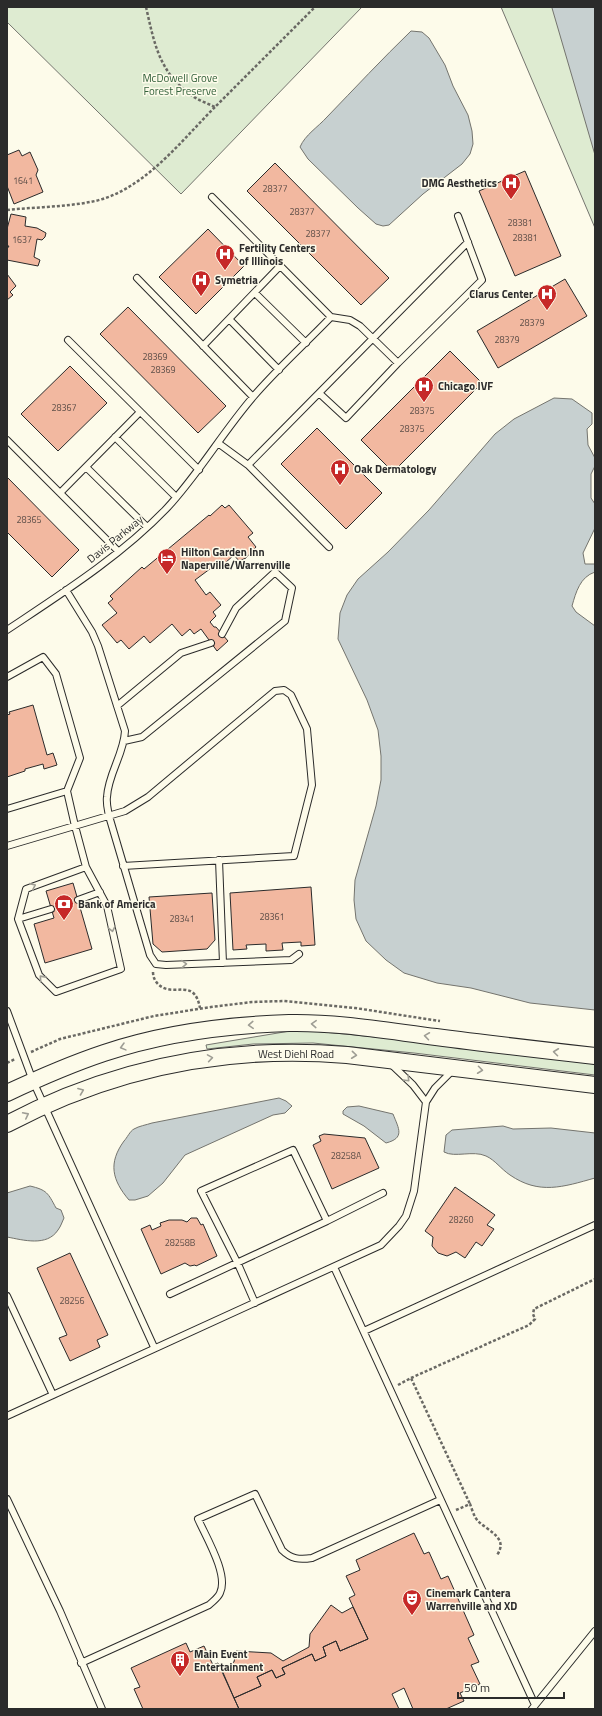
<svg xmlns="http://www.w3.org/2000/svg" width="602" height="1716" viewBox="0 0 602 1716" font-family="'Titillium Web',sans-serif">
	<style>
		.green { fill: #deebd1; stroke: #74746e }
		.water { fill: #c7d0d0; stroke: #74746e }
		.building { fill: #f2b8a0; stroke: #2b2b2b }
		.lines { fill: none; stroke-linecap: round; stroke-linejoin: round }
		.service-casing { stroke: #2b2b2b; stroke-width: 8 }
		.tertiary-casing { stroke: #2b2b2b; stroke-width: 18 }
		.path { stroke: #6a6964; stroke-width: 2.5; stroke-dasharray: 3 2; stroke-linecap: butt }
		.service { stroke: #fdfbea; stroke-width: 6 }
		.tertiary { stroke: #fdfbea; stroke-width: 16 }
		.oneway { stroke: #9e9d94 }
		.labels { text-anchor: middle; stroke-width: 3; stroke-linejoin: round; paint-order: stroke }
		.number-label { font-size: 9px; fill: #5d4e48 }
		.park-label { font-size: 11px; fill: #34623c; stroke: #fdfbea }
		.poi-label { font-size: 11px; font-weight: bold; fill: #2b2b2b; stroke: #fdfbea; text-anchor: start }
		.street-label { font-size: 11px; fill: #2b2b2b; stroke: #fdfbea }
	</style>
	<rect width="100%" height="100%" fill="#fdfbea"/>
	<!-- green -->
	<path class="green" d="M7,7H362L181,194L7,22Z
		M501,7H595V228Z
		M290,1031H313L417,1041L595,1064V1075L414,1053L313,1043L253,1044L207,1049L206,1045Z"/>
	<!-- water -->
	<path class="water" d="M552,7H595V155L552,8Z
		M411,31L422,32L429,38L445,65L453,86L468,115L472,131L473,144L470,154L462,164L423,194L389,225L383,226L376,224L358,208L308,159L300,147C305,135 318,127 327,117C355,88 382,59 411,31Z
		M554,398L572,399L592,413V424L587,429L588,445L595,458V466L591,474V498L595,504V528L583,553L585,564H595V572C580,577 576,592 572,606L576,612L595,626V1010L530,1003L471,988L437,983L404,973L386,960L366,941L356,919L354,900L355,880L376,806L381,780V756L378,730L367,700L338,639L340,613L347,595L358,579L388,552L429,510L495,434L514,419Z
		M279,1098L286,1101L292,1106L285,1113L273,1115L185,1155L163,1183L148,1196L135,1200H129C112,1180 108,1163 124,1141C127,1138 130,1131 134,1129C139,1126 146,1125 152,1123Z
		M359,1106L393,1114C399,1129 405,1138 386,1143L364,1126L343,1114V1111L347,1107Z
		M503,1126L513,1129L551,1128L595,1133V1178C563,1187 539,1195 510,1175C501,1169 495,1160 486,1156C473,1150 455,1158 444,1152L446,1135L452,1130Z
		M30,1186C47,1190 48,1193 56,1208L61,1210L64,1218C62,1222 61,1226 58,1230C47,1247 23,1240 7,1237V1193Z"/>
	<!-- building -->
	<path class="building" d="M19,150L22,156L30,152L38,170L36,175L43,192L14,204L7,186V155Z
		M275,163L389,278L361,305L247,191Z
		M525,171L561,256L515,276L479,191Z
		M11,214L26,217L25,226L37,228L46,233L45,237L42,240L37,239L34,257L40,260L38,266L7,260V249L9,246H7V229Z
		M208,229L244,266L196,314L159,277Z
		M7,274L16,286L10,292L13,295L7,300Z
		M565,279L587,316L498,368L477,331Z
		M128,307L226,406L198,433L100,334Z
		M450,351L482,383L393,472L361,440Z
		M70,366L107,403L58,451L21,414Z
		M317,428L382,493L346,529L281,464Z
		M7,477L79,550L52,577L7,532Z
		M222,505L225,508L229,505L253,533L248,537L256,547L246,558L239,561L234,555L225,563L222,560L195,580L206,595L210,592L221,605L213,612L216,616L210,622L214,627H216L228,641L217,651L201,629L194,634L190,629L182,636L172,624L150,643L144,636L129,649L121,640L117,643L102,625L117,613L108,603L113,599L110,596L142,567L144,569L209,515L210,516Z
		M33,705L47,755L53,753L57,765L44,769L43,764L25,769V771L7,777V715L10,714L9,712Z
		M73,883L92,949L45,963L34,924L54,918L46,891Z
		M311,887L315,945L301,946V942L282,943L283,950L266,951V944L246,945L247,949L233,950L230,893Z
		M212,893L215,940L207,949L162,952L153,944L149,897Z
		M324,1134L365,1138L379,1168L332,1189L313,1145L321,1141L319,1136Z
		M455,1187L495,1215L487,1225L494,1229L482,1246L476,1242L465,1258L456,1252L447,1256L438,1253L432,1246L433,1237L425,1231Z
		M191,1218H197L201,1225L203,1224L217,1256L196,1266L195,1265L190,1266L185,1263L161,1274L141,1229L150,1225L152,1230L161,1226L160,1223L169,1220H182L187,1222Z
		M70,1253L108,1335L97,1340L100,1347L70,1361L59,1338L67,1335L37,1268Z
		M414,1533L424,1554L429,1552L441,1579L448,1576L474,1635L468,1638L479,1662L471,1665L480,1684L460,1693L464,1701L446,1709H413L404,1688L392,1694L399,1709H239L234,1698L261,1686L257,1677L272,1670L276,1678L285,1674L282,1668L312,1654L315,1661L326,1656L323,1647L336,1641L340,1651L368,1639L349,1598L355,1595L346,1576L360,1570L356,1560Z
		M331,1605L342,1613L353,1607L368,1639L340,1651L336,1641L323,1647L326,1656L315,1661L312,1654L282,1668L285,1674L276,1678L272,1670L257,1677L261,1686L234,1698L221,1668L234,1662L236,1651L271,1653L283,1661L309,1647L310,1634Z
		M186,1643L190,1652L204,1646L213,1665L218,1663L239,1709H143L134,1689L140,1687L131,1668Z"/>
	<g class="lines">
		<!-- service casing -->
		<g class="service-casing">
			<path id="service" d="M212,197L331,317
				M137,278L253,397
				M255,293L306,343
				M229,319L279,370
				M68,340L199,470
				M203,346L280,266
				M398,363L346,418L319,393L468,242
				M319,393L248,465L329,547
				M115,437L176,497
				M7,440L118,551
				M218,443L248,465
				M86,467L147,527
				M60,493L140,412
				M66,590L92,632L98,646L125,731C124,754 108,774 107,797C106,803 108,810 109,816L150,955L156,964L166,965L291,960L299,954
				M7,630C61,594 121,556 166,509C198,475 222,433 253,397C277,369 305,344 331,317L350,320L360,326L398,363L482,280L458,216
				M7,677L43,657L56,674L80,758L67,791L75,826L86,867L107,906L121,969L56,992L39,975L18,919L26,889L86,867
				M117,706L181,653L211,643
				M124,741L142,737L285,621L292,588L275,572L236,608L222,634
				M7,809L67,791
				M7,846L125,811L148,797L275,691L284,690L291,695L307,729L312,785L294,856L123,866
				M219,860L223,963
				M78,900L100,892
				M18,919L51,909
				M7,1011L33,1081L154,1347
				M391,1064L413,1085L426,1102
				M334,1267L535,1705
				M170,1294L327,1221
				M7,1296L53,1395
				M255,1303L238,1264L201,1191L293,1150L327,1221L383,1193
				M364,1331L595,1225
				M7,1416L381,1245L399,1226L406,1216L414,1191L426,1102L435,1088L452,1071
				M7,1499L60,1611L102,1709
				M81,1663L209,1605C213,1601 218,1598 220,1593C229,1575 206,1537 198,1519L255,1494L282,1550C291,1559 299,1560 312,1558L440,1500
				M532,1709L595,1631"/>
		</g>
		<!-- tertiary casing -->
		<g class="tertiary-casing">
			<path id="tertiary" d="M7,1093C39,1078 71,1064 104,1053C163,1033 227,1025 289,1023C338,1022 388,1031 436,1037C489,1044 542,1050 595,1056
				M7,1124C113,1068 228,1045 347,1055L595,1085"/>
		</g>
		<!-- path -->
		<path class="path" d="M146,7C154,42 159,72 190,94C197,100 207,103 215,107L315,7
			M7,210C36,207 67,207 95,201C144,190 181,141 215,107
			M153,972C153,977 155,981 158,984C173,999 194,976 200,1008
			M31,1052L60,1039L154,1016L211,1007L252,1002L284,1001L355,1008L440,1021
			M7,1063L15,1059
			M411,1378L529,1325L535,1319L533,1314L534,1309L595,1279
			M398,1385L411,1378L470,1504
			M456,1510L470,1504C472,1509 474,1517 478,1521C488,1531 509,1538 497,1555"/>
		<!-- service -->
		<use href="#service" class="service"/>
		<!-- tertiary -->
		<use href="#tertiary" class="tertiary"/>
	</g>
	<!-- one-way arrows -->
	<defs><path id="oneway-chevron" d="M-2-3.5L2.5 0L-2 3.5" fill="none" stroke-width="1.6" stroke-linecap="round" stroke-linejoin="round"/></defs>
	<g class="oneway">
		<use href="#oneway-chevron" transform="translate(33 886) rotate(-24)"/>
		<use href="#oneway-chevron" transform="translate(112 929) rotate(78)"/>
		<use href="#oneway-chevron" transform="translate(184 964) rotate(-2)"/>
		<use href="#oneway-chevron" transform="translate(42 978) rotate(-132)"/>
		<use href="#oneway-chevron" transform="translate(314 1024) rotate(-177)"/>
		<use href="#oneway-chevron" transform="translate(251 1025) rotate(177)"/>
		<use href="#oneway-chevron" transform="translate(427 1036) rotate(-172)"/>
		<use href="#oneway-chevron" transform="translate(123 1047) rotate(165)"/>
		<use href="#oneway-chevron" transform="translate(556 1052) rotate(-173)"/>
		<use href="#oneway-chevron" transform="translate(354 1055) rotate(6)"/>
		<use href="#oneway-chevron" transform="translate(210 1058) rotate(-9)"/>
		<use href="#oneway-chevron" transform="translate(480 1070) rotate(7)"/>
		<use href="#oneway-chevron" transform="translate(407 1079) rotate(46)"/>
		<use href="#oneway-chevron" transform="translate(81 1091) rotate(-21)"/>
		<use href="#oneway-chevron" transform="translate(26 1115) rotate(-27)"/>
	</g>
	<!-- icons -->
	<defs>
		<g id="hospital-pin" transform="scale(1)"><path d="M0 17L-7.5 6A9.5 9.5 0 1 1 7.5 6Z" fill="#c62828" stroke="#fdfbea"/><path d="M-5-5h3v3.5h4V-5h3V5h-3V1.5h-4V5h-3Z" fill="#fff"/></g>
		<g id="hotel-pin" transform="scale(1)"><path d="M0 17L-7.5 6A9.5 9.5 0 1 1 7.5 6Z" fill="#c62828" stroke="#fdfbea"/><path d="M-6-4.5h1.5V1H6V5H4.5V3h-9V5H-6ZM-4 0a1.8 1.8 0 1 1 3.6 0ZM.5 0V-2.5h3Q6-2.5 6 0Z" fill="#fff"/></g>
		<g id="bank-pin" transform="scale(1)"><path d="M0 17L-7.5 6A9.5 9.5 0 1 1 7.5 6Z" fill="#c62828" stroke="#fdfbea"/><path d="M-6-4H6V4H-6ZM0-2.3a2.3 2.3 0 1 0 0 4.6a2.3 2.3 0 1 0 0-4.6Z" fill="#fff"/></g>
		<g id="theatre-pin" transform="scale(1)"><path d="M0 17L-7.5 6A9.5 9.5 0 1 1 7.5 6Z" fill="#c62828" stroke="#fdfbea"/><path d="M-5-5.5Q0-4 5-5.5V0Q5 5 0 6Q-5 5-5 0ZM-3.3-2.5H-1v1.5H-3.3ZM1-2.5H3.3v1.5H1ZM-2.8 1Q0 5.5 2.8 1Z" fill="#fff"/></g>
		<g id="building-pin" transform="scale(1)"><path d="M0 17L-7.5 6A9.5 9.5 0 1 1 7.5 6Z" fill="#c62828" stroke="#fdfbea"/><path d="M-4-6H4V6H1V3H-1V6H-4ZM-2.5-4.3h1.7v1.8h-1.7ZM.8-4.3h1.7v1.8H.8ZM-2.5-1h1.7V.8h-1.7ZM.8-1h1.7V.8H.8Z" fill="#fff"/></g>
	</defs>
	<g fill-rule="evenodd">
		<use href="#hospital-pin" x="511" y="183"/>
		<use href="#hospital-pin" x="225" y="254"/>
		<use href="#hospital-pin" x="201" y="280"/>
		<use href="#hospital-pin" x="547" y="294"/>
		<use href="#hospital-pin" x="424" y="386"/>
		<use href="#hospital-pin" x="340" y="469"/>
		<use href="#hotel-pin" x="167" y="558"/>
		<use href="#bank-pin" x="64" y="904"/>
		<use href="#theatre-pin" x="412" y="1599"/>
		<use href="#building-pin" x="180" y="1660"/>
	</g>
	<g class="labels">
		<!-- number labels -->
		<g class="number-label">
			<text x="23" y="184">1641</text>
			<text x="275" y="192">28377</text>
			<text x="302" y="215">28377</text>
			<text x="520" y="226">28381</text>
			<text x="318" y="237">28377</text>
			<text x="525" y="241">28381</text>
			<text x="22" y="243">1637</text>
			<text x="532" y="326">28379</text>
			<text x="507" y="343">28379</text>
			<text x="155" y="360">28369</text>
			<text x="163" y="373">28369</text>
			<text x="64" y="411">28367</text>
			<text x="422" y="414">28375</text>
			<text x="412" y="432">28375</text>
			<text x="29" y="523">28365</text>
			<text x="272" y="920">28361</text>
			<text x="182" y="922">28341</text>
			<text x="346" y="1159">28258A</text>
			<text x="461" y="1223">28260</text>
			<text x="180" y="1246">28258B</text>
			<text x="72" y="1304">28256</text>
		</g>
		<!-- park labels -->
		<g class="park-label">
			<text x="180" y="82">McDowell Grove<tspan x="180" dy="13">Forest Preserve</tspan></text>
		</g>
		<!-- poi labels -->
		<g class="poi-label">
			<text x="497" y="187" text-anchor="end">DMG Aesthetics</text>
			<text x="239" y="252">Fertility Centers<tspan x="239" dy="13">of Illinois</tspan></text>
			<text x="215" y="284">Symetria</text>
			<text x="533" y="298" text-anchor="end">Clarus Center</text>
			<text x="438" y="390">Chicago IVF</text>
			<text x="354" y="473">Oak Dermatology</text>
			<text x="181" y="556">Hilton Garden Inn<tspan x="181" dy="13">Naperville/Warrenville</tspan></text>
			<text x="78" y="908">Bank of America</text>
			<text x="426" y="1597">Cinemark Cantera<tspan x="426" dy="13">Warrenville and XD</tspan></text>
			<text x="194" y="1658">Main Event<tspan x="194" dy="13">Entertainment</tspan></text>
		</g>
		<!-- street labels -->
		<g class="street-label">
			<text transform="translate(115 539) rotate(-39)" y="4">Davis Parkway</text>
			<text x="296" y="1058">West Diehl Road</text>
		</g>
	</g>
	<!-- border -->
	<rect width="602" height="1716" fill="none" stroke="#2b2b2b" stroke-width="16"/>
	<!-- scale -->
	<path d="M458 1692v6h106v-6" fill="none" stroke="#2b2b2b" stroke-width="2"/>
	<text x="464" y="1692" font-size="12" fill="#2b2b2b" stroke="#fdfbea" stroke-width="3" paint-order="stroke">50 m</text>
</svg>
